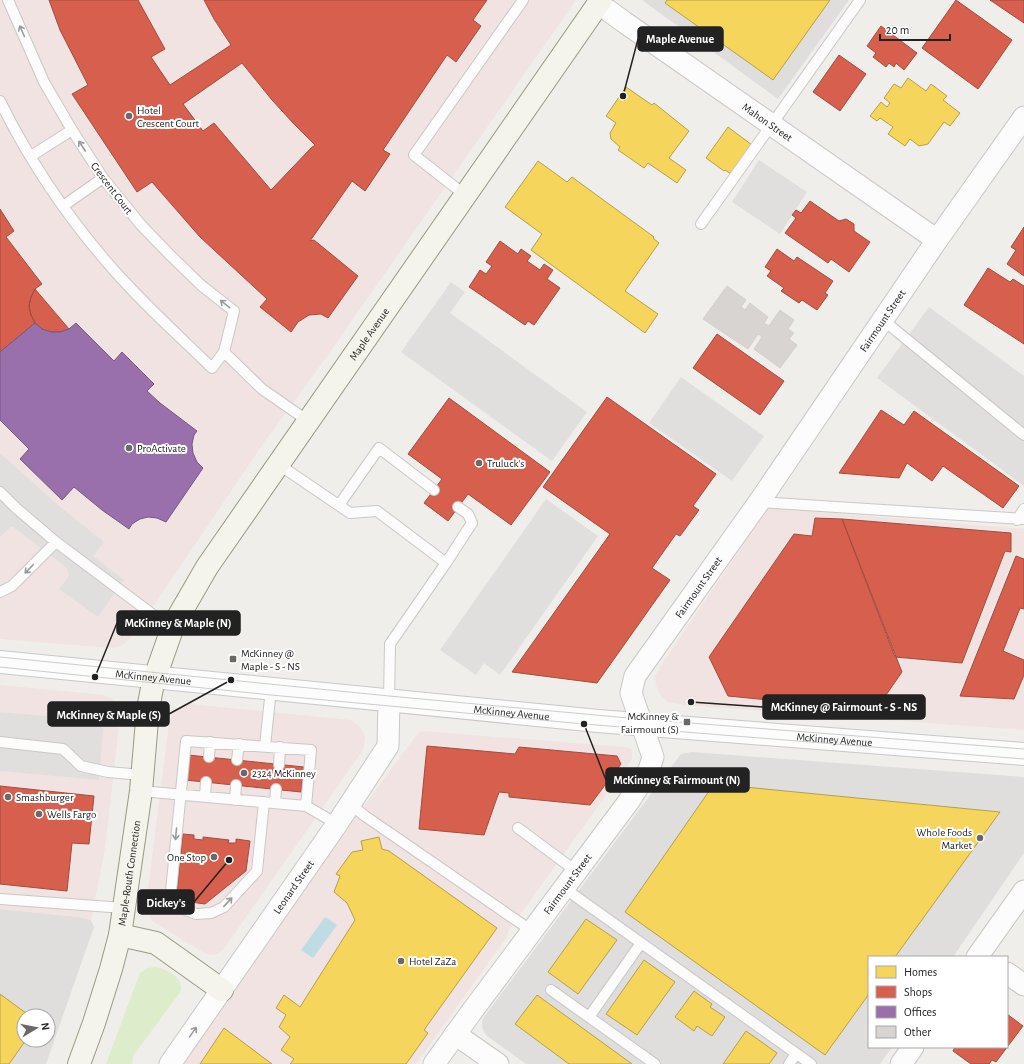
<svg xmlns="http://www.w3.org/2000/svg" width="1024" height="1064" viewBox="0 0 1024 1064" font-family="'Alegreya Sans',sans-serif">
	<style>
		.residential { fill: #dfdedc; fill-rule: evenodd }
		.commercial { fill: #f1e3e1 }
		.grass { fill: #ddeccb }
		.parking { fill: #e0dfde }
		.water { fill: #bfdbe3 }
		.homes { fill: #f6d55c; stroke: #b69f4b }
		.shops { fill: #d6604d; stroke: #a04d40; fill-rule: evenodd }
		.offices { fill: #9970ab; stroke: #755982 }
		.building { fill: #d7d4d2; stroke: #d3d0cc }
		.lines { fill: none; stroke-linecap: round; stroke-linejoin: round }
		.service-casing { stroke: #c9c8c7; stroke-width: 12 }
		.minor-casing { stroke: #c9c8c7; stroke-width: 23 }
		.tertiary-casing { stroke: #c9c8c7; stroke-width: 24 }
		.secondary-casing { stroke: #999a82; stroke-width: 24 }
		.service { stroke: #fdfcfc; stroke-width: 10 }
		.minor { stroke: #fdfcfc; stroke-width: 21 }
		.tertiary { stroke: #fdfcfc; stroke-width: 22 }
		.secondary { stroke: #f4f4ed; stroke-width: 22 }
		.tram { stroke: #ccc; stroke-width: 1 }
		.oneway { stroke: #9a9a9a }
		.poi-dot { fill: #6a6968; stroke: #fff; stroke-width: 1.5 }
		.labels { text-anchor: middle; stroke-width: 4; stroke-linejoin: round; paint-order: stroke }
		.poi-label { font-size: 11px; fill: #222; stroke: #fff; text-anchor: start }
		.street-label { font-size: 11px; fill: #222; stroke: #fff }
		.leader { fill: none; stroke: #222; stroke-width: 1.5 }
		.callout-dot { fill: #222; stroke: #fff; stroke-width: 1.5 }
		.callout { fill: #222; stroke: #222; stroke-width: 1.5 }
		.callout-label { font-size: 12px; text-anchor: middle; font-weight: bold; fill: #fff }
	</style>
	<rect width="100%" height="100%" fill="#f0eeeb"/>
	<!-- residential -->
	<path class="residential" d="M642,0H849L778,99Z
		M692,752L1024,777V853L953,957H869V1047H892L880,1064H526L487,1036L484,1032L482,1027V1021L484,1017L681,754Z
		M0,909L79,917L91,920L94,927L46,1064H0ZM24,1016H48V1040H24Z"/>
	<!-- commercial -->
	<path class="commercial" d="M0,0H576L325,359L265,441L136,632L129,640L121,646L112,648L0,639Z
		M768,508L1023,529L1024,527V730L684,705L667,702L659,693L656,685L655,676L662,664Z
		M0,685L104,695L112,699L116,703L119,712L120,718L105,848L91,920L79,917L0,909Z
		M190,704L351,720L360,727L364,733L365,738L363,750L223,950L215,955L206,954L152,921L150,916L146,905L169,724L171,716L176,709L183,705Z
		M422,731L626,747L631,749L632,752V758L630,762L509,930L506,938L416,1064H181L354,819L418,733Z"/>
	<!-- grass -->
	<path class="grass" d="M154,967C166,968 183,977 181,991L133,1056L132,1064H106L140,973L148,968Z"/>
	<!-- parking -->
	<path class="parking" d="M759,160L807,192L780,234L732,202Z
		M451,282L465,292L450,313L587,412L552,461L401,352Z
		M929,307L1024,376V486L877,378Z
		M681,377L764,436L732,481L649,423Z
		M0,453L59,506L104,542L93,556L124,580L98,617L59,589L69,576L67,568L12,526L0,537Z
		M546,499L598,536L500,675L484,663L476,675L440,650Z
		M0,712L104,721L99,780L0,771Z"/>
	<!-- water -->
	<path class="water" d="M325,917L337,925L313,958L301,950Z"/>
	<!-- homes -->
	<path class="homes" d="M667,0H830L773,80L665,3Z
		M908,78L926,91L931,84L947,96L943,100L960,113L950,126L944,122L928,144L919,146L910,139L905,146L888,134L893,127L880,118L877,121L870,116L881,102L887,107L890,103L884,98L894,84L901,88Z
		M626,87L652,105L654,103L689,131L669,158L686,170L677,183L648,163L644,168L618,150L620,147L611,139L610,133L616,123L606,116Z
		M728,127L752,145L731,174L725,170L724,171L706,158Z
		M538,161L567,182L572,177L654,237L653,238L659,243L625,291L658,314L645,333L531,250L542,234L505,207Z
		M714,784L1000,812L895,957H869V994L825,1055L625,912Z
		M379,837L382,849L389,851L497,928L424,1030L428,1033L406,1064H290L294,1059L281,1050L290,1037L279,1027L286,1015L276,1008L284,995L300,1007L355,920L347,903L334,892L340,876L336,874L352,852L363,850L361,841Z
		M586,919L617,940L578,994L548,972Z
		M644,960L675,982L637,1035L606,1014Z
		M694,991L712,1004L710,1007L725,1017L712,1036L697,1026L694,1031L675,1017Z
		M0,994L30,1016H24V1040H26L9,1064H0Z
		M537,995L632,1064H569L515,1024Z
		M224,1028L272,1064H200Z
		M746,1031L777,1053L769,1064H723Z"/>
	<!-- shops -->
	<path class="shops" d="M49,0H138L165,49L151,57L170,85L231,45L214,19L204,0H487L473,20L481,26L456,62L447,55L383,150L390,154L365,191L352,181L310,241L314,240L358,276L328,318L321,314L309,315L298,322L291,332L260,307L267,299L200,237L152,182L137,192L72,94L88,85L60,30ZM242,63L272,100L293,123L315,145L311,148L271,190L214,123L203,131L183,104Z
		M956,0L1012,40L978,89L922,48Z
		M990,0H1024V23Z
		M881,26L917,53L904,70L896,63L894,67L889,63L886,67L873,57L876,53L867,46Z
		M839,55L866,74L840,111L813,92Z
		M810,201L839,221L846,219L854,224V231L870,242L849,272L831,259L828,263L785,233L796,218L792,215L796,210L801,213Z
		M0,209L14,231L6,237L42,284L35,289L31,297L29,306L31,315L35,323L0,352Z
		M1024,227V276L1007,264L1016,250L1011,247Z
		M500,241L518,254L521,249L531,256L527,261L540,270L544,264L553,270L547,279L560,288L534,325L528,321L525,325L469,287L480,270L486,274L492,266L486,262Z
		M777,249L794,261L797,257L833,281L825,293L828,295L817,310L802,300L799,303L781,291L784,288L767,276L771,271L765,267Z
		M988,268L1010,282L1013,279L1024,286V344L964,305Z
		M35,289L69,329L60,332H51L42,329L35,323L31,315L29,306L31,297Z
		M717,334L784,381L760,415L693,368Z
		M607,397L716,474L693,506L699,510L680,536L676,534L652,568L670,580L597,683L512,672L610,534L543,487Z
		M449,398L550,472L511,525L468,494L448,521L424,503L442,479L408,454Z
		M881,410L904,425L914,411L1019,486L1003,508L943,466L932,481L907,463L899,478L839,473Z
		M815,518L842,519L902,672L877,708L827,705L824,708L814,707L813,703L793,702L790,705L780,704L779,701L728,696L709,657L794,534L812,536Z
		M842,519L1011,533V552L1005,551L962,663L895,657Z
		M1016,556L1024,559V609L1020,608L1003,651L1024,660V675L1014,699L960,696Z
		M427,746L515,754L519,747L617,756L621,764L590,805L509,797V793L499,792L484,835L419,829Z
		M188,755L304,767L301,792L185,780Z
		M0,786L94,796L89,844L72,843L67,891L0,884Z
		M183,834L194,835V839L203,840V837L229,840L228,843H236V839L250,841L246,871L205,904L183,901L177,892Z
		M1007,1014L1023,1026L996,1062L992,1060L989,1064H971L953,1051L955,1047H1007Z"/>
	<!-- offices -->
	<path class="offices" d="M35,323L42,329L51,332H60L69,329L76,323L114,361L122,352L154,384L147,391L160,403L197,431L194,435L192,444L193,453L197,462L203,468L166,522L157,518L148,517L140,519L132,524L129,529L102,510L74,487L62,500L20,459L29,449L0,420V352Z"/>
	<!-- building -->
	<path class="building" d="M727,286L746,300L741,307L745,310L750,303L768,317L764,323L769,326L780,310L794,320L788,329L794,333L789,339L797,345L780,368L754,349L762,337L758,334L748,349L703,319Z"/>
	<g class="lines">
		<!-- service casing -->
		<g class="service-casing">
			<path id="service" d="M8,0L44,82L72,130L103,178L141,225L171,256L202,286L234,311L224,352
				M0,101C28,158 64,212 105,260C138,299 176,333 212,368L224,352L262,389L308,421
				M31,156L72,130
				M465,195L414,155L523,0
				M63,206L103,178
				M701,224L860,0
				M883,320L1024,435
				M278,464L350,513L377,511L446,563L390,644L389,701
				M0,492L16,508L56,542L172,629
				M759,502L1024,519
				M339,505L379,448L434,490
				M1017,520L1024,509
				M446,563L472,523L468,514L458,507
				M0,592L12,586L56,542
				M0,742L63,749L81,766L108,772L142,775
				M265,746L271,689
				M209,757L210,742
				M237,760L239,744
				M279,765L280,747
				M141,791L306,806L337,824
				M205,796L206,782
				M235,800L236,785
				M264,802L257,871L224,907L211,913L196,914L181,908L173,900L171,891L186,741L311,750L306,806
				M275,803L276,789
				M350,804L365,816L532,931
				M518,828L576,871
				M564,888L811,1064
				M0,899L124,908
				M551,990L655,1064
				M589,1017L641,943
				M789,1064L796,1054"/>
		</g>
		<!-- minor casing -->
		<g class="minor-casing">
			<g id="minor">
				<path id="s1" d="M598,3L624,22L937,240"/>
				<path d="M977,957L1024,891"/>
				<path d="M1007,973L1024,985"/>
				<path d="M455,1034L498,1064"/>
				<path id="s2" d="M170,1064L337,824L388,746L389,701"/>
				<path id="s3" d="M434,1064L470,1014L629,801L649,770L653,757L631,693L635,676L759,502L937,240L1024,117"/>
				<path d="M901,1064L913,1047"/>
			</g>
		</g>
		<!-- tertiary casing -->
		<g class="tertiary-casing">
			<g id="tertiary">
				<path id="s4" d="M0,662L598,721L1024,754"/>
			</g>
		</g>
		<!-- secondary casing -->
		<g class="secondary-casing">
			<g id="secondary">
				<path d="M120,935L156,943L222,990"/>
				<path id="s5" d="M79,1064L94,1023L111,969L120,935L141,791L148,709L153,683L172,629L177,619L207,567L601,0"/>
			</g>
		</g>
		<!-- service -->
		<use href="#service" class="service"/>
		<!-- minor -->
		<use href="#minor" class="minor"/>
		<!-- tertiary -->
		<use href="#tertiary" class="tertiary"/>
		<!-- secondary -->
		<use href="#secondary" class="secondary"/>
		<!-- tram -->
		<path class="tram" d="M0,657L389,696L639,719L1024,749
			M0,667L271,695L584,724L1024,759"/>
	</g>
	<!-- one-way arrows -->
	<defs><path id="oneway-shaft" d="M-6 0H5M1.5-3L5.5 0L1.5 3" fill="none" stroke-width="1.6" stroke-linecap="round" stroke-linejoin="round"/></defs>
	<g class="oneway">
		<use href="#oneway-shaft" transform="translate(22 31) rotate(-114)"/>
		<use href="#oneway-shaft" transform="translate(82 146) rotate(-123)"/>
		<use href="#oneway-shaft" transform="translate(225 304) rotate(-142)"/>
		<use href="#oneway-shaft" transform="translate(29 569) rotate(134)"/>
		<use href="#oneway-shaft" transform="translate(176 834) rotate(95)"/>
		<use href="#oneway-shaft" transform="translate(228 902) rotate(-47)"/>
		<use href="#oneway-shaft" transform="translate(193 1032) rotate(-55)"/>
	</g>
	<!-- markers -->
	<g class="poi-dot">
		<circle cx="129" cy="116" r="4"/>
		<circle cx="129" cy="448" r="4"/>
		<circle cx="479" cy="463" r="4"/>
		<rect x="229" y="655" width="8" height="8" rx="2"/>
		<rect x="683" y="718" width="8" height="8" rx="2"/>
		<circle cx="244" cy="773" r="4"/>
		<circle cx="8" cy="797" r="4"/>
		<circle cx="39" cy="814" r="4"/>
		<circle cx="980" cy="838" r="4"/>
		<circle cx="214" cy="857" r="4"/>
		<circle cx="401" cy="961" r="4"/>
	</g>
	<g class="labels">
		<!-- poi labels -->
		<g class="poi-label">
			<text x="137" y="114">Hotel<tspan x="137" dy="13">Crescent Court</tspan></text>
			<text x="137" y="452">ProActivate</text>
			<text x="487" y="467">Truluck's</text>
			<text x="241" y="657">McKinney @<tspan x="241" dy="13">Maple - S - NS</tspan></text>
			<text x="679" y="720" text-anchor="end">McKinney &amp;<tspan x="679" dy="13">Fairmount (S)</tspan></text>
			<text x="252" y="777">2324 McKinney</text>
			<text x="16" y="801">Smashburger</text>
			<text x="47" y="818">Wells Fargo</text>
			<text x="972" y="836" text-anchor="end">Whole Foods<tspan x="972" dy="13">Market</tspan></text>
			<text x="206" y="861" text-anchor="end">One Stop</text>
			<text x="409" y="965">Hotel ZaZa</text>
		</g>
		<!-- street labels -->
		<g class="street-label">
			<text dy="4" stroke="none"><textPath href="#s1" startOffset="207">Mahon Street</textPath></text>
			<text transform="translate(112 188) rotate(53)" y="4">Crescent Court</text>
			<text dy="4" stroke="none"><textPath href="#s3" startOffset="896">Fairmount Street</textPath></text>
			<text dy="4" stroke="none"><textPath href="#s5" startOffset="802">Maple Avenue</textPath></text>
			<text dy="4" stroke="none"><textPath href="#s3" startOffset="572">Fairmount Street</textPath></text>
			<text dy="4" stroke="none"><textPath href="#s4" startOffset="154">McKinney Avenue</textPath></text>
			<text dy="4" stroke="none"><textPath href="#s4" startOffset="514">McKinney Avenue</textPath></text>
			<text dy="4" stroke="none"><textPath href="#s4" startOffset="838">McKinney Avenue</textPath></text>
			<text dy="4" stroke="none"><textPath href="#s5" startOffset="198">Maple-Routh Connection</textPath></text>
			<text dy="4" stroke="none"><textPath href="#s3" startOffset="224">Fairmount Street</textPath></text>
			<text dy="4" stroke="none"><textPath href="#s2" startOffset="216">Leonard Street</textPath></text>
		</g>
	</g>
	<!-- callouts -->
	<path class="leader" d="M623 96L638 39M95 677L117 623M691 702L763 707M231 680L169 714M584 724L606 780M229 860L194 902"/>
	<g class="callout-dot">
		<circle cx="623" cy="96" r="4"/>
		<circle cx="95" cy="677" r="4"/>
		<circle cx="691" cy="702" r="4"/>
		<circle cx="231" cy="680" r="4"/>
		<circle cx="584" cy="724" r="4"/>
		<circle cx="229" cy="860" r="4"/>
	</g>
	<g class="callout">
		<rect x="638" y="27" width="85" height="24" rx="4"/>
		<rect x="117" y="611" width="123" height="24" rx="4"/>
		<rect x="763" y="695" width="162" height="24" rx="4"/>
		<rect x="48" y="702" width="121" height="24" rx="4"/>
		<rect x="606" y="768" width="143" height="24" rx="4"/>
		<rect x="138" y="890" width="56" height="24" rx="4"/>
	</g>
	<g class="callout-label">
		<text x="680" y="43">Maple Avenue</text>
		<text x="178" y="627">McKinney &amp; Maple (N)</text>
		<text x="844" y="711">McKinney @ Fairmount - S - NS</text>
		<text x="109" y="719">McKinney &amp; Maple (S)</text>
		<text x="677" y="784">McKinney &amp; Fairmount (N)</text>
		<text x="166" y="907">Dickey's</text>
	</g>
	<!-- legend -->
	<rect x="868" y="956" width="140" height="92" fill="#ffffff" stroke="#a7a7a7"/>
	<rect x="876" y="966" width="20" height="12" fill="#f6d55c" stroke="#a7a7a7"/>
	<text x="904" y="976" font-size="12" fill="#222222">Homes</text>
	<rect x="876" y="986" width="20" height="12" fill="#d6604d" stroke="#a7a7a7"/>
	<text x="904" y="996" font-size="12" fill="#222222">Shops</text>
	<rect x="876" y="1006" width="20" height="12" fill="#9970ab" stroke="#a7a7a7"/>
	<text x="904" y="1016" font-size="12" fill="#222222">Offices</text>
	<rect x="876" y="1026" width="20" height="12" fill="#d7d4d2" stroke="#a7a7a7"/>
	<text x="904" y="1036" font-size="12" fill="#222222">Other</text>
	<!-- north arrow -->
	<g transform="translate(36 1028) rotate(80)"><circle r="19" fill="#ffffff" stroke="#a7a7a7"/>
	<path d="M0-3L7 15L0 10L-7 15Z" fill="#6a6968"/>
	<text y="-6" font-size="11" font-weight="bold" text-anchor="middle" fill="#222222">N</text>
	</g>
	<!-- scale -->
	<path d="M880 34v6h70v-6" fill="none" stroke="#222222" stroke-width="2"/>
	<text x="886" y="34" font-size="12" fill="#222222" stroke="#ffffff" stroke-width="3" paint-order="stroke">20 m</text>
</svg>
